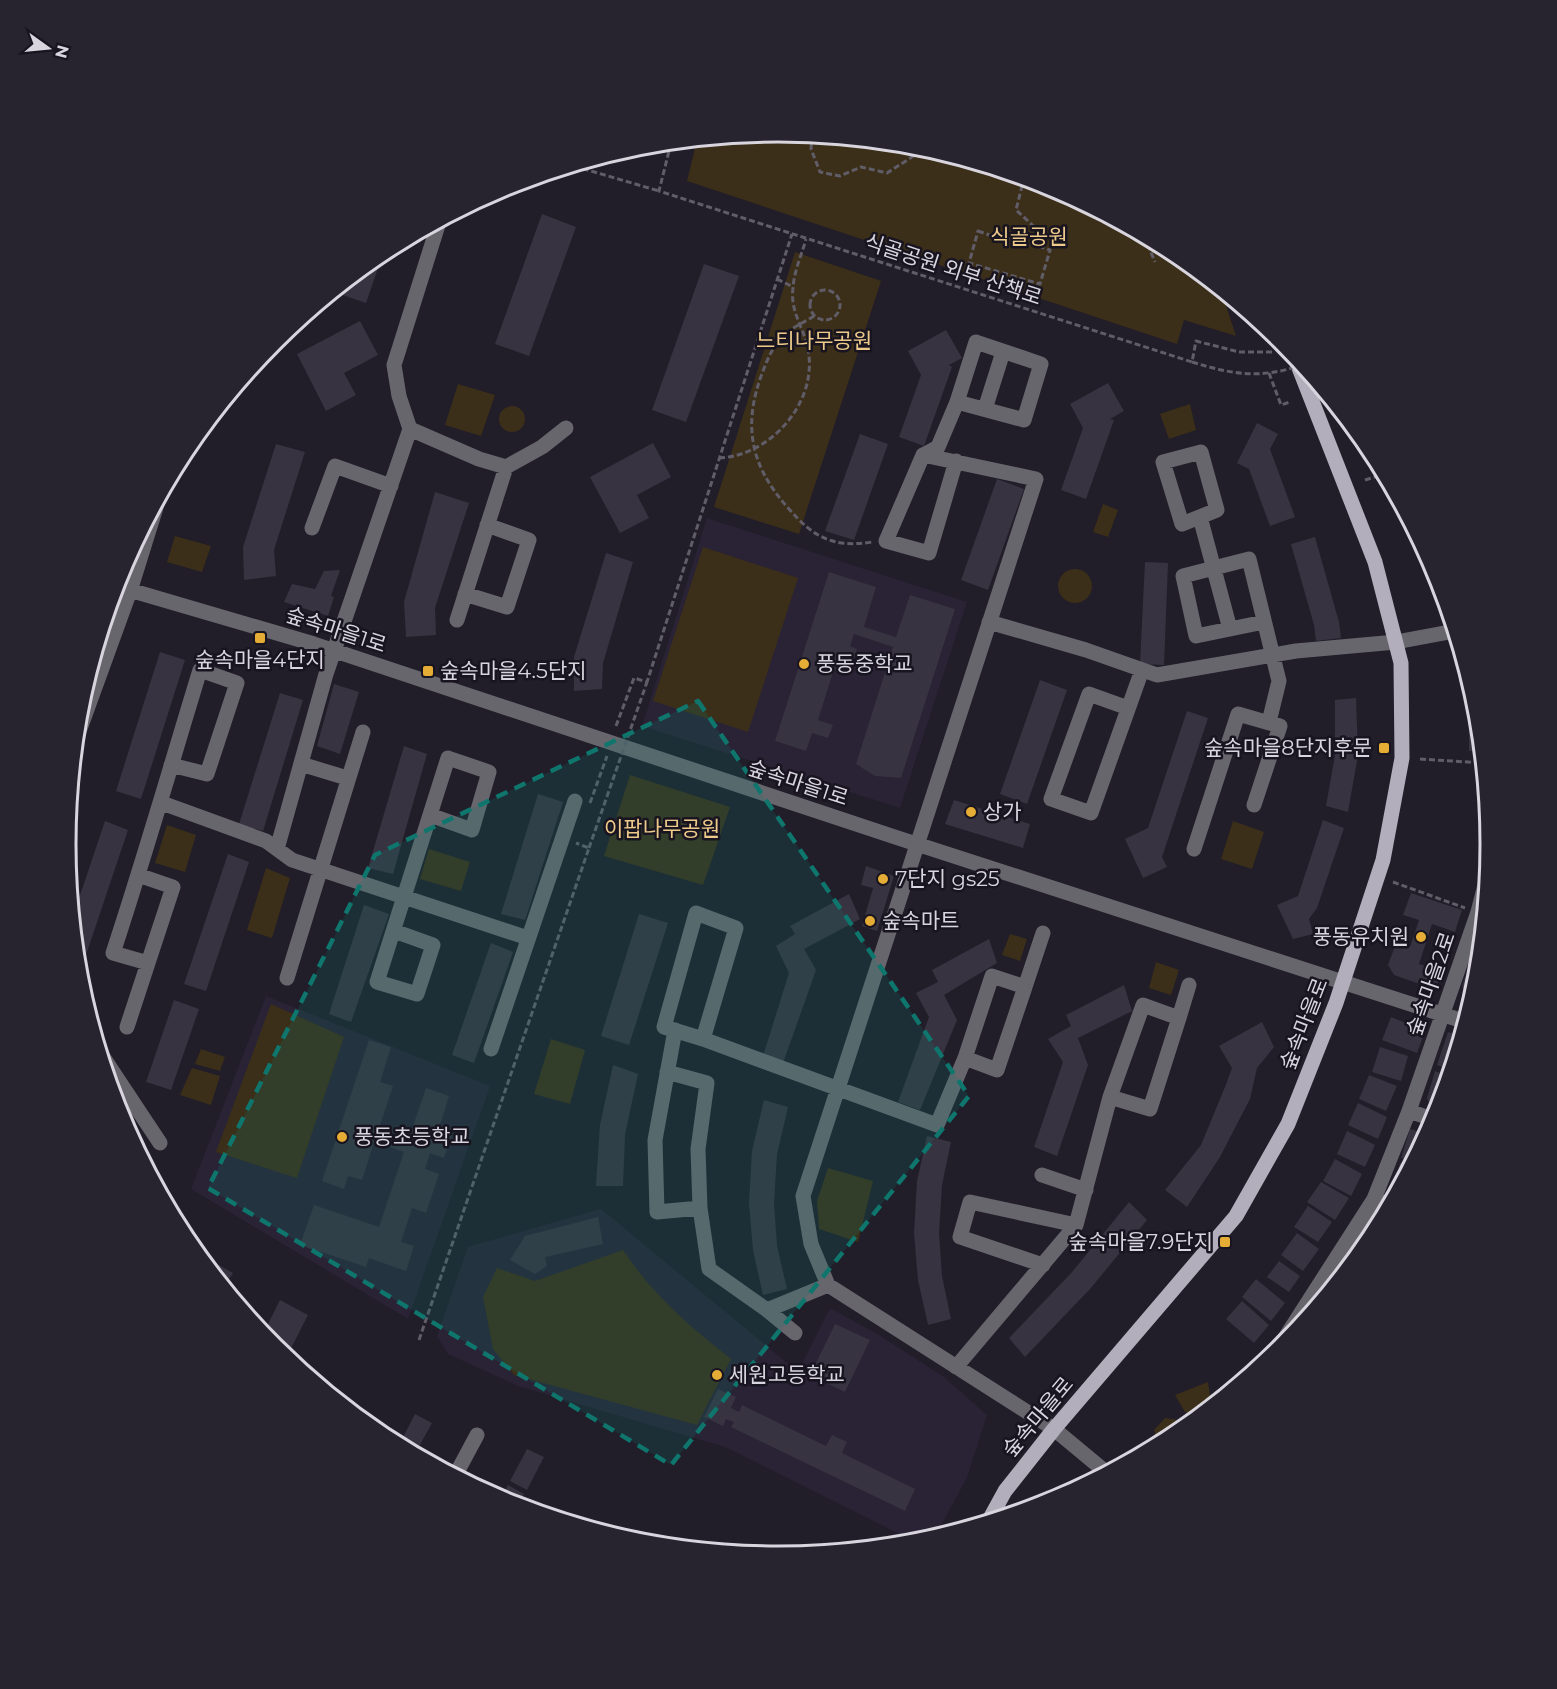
<svg xmlns="http://www.w3.org/2000/svg" width="1557" height="1689" viewBox="0 0 1557 1689" font-family="Montserrat,'Noto Sans KR',sans-serif">
	<style>
		.built { fill: #292335 }
		.green { fill: #3b2f19 }
		.building { fill: #373340 }
		.lines { fill: none; stroke-linecap: round; stroke-linejoin: round }
		.path { stroke: #615d68; stroke-width: 3; stroke-dasharray: 6 3; stroke-linecap: butt }
		.minor { stroke: #68666d; stroke-width: 15 }
		.major { stroke: #b2aebc; stroke-width: 15 }
		.path-bridge { stroke: #615d68; stroke-width: 3; stroke-dasharray: 6 3; stroke-linecap: butt }
		.marked { fill: #0f766e; fill-opacity: 0.2; stroke: #0f766e; stroke-width: 4.5; stroke-dasharray: 12 8; stroke-linejoin: round }
		.poi-dot { fill: #e5ad35; stroke: #181420; stroke-width: 2 }
		.labels { text-anchor: middle; stroke-width: 5; stroke-linejoin: round; paint-order: stroke }
		.park-label { font-size: 21px; fill: #edca8a; stroke: #181420 }
		.street-label { font-size: 21px; fill: #d8d5de; stroke: #181420 }
		.poi-label { font-size: 21px; fill: #d8d5de; stroke: #181420; text-anchor: start }
		.rim { fill: none; stroke: #d8d5de; stroke-width: 3 }
	</style>
	<rect width="100%" height="100%" fill="#211d29"/>
	<!-- built -->
	<path class="built" d="M707,518L967,602L900,808L642,726Z
		M266,996L490,1086L408,1319L191,1189Z
		M601,1209L798,1372L830,1308L879,1335L944,1377L987,1415L967,1478L934,1538L917,1543L725,1447L518,1386L448,1354L437,1336L468,1247Z"/>
	<!-- green -->
	<path class="green" d="M779,132L918,146L1051,186L1175,252L1221,290L1236,336L1184,320L1177,344L687,181L697,140Z
		M795,252L881,281L799,534L714,507Z
		M458,384L495,395L481,436L445,425Z
		M1190,404L1196,430L1169,439L1160,414Z
		M499 419a13 13 0 1 1 26 0a13 13 0 1 1-26 0Z
		M1103,504L1118,510L1108,537L1093,532Z
		M175,536L211,546L202,572L167,562Z
		M703,547L798,578L748,732L653,701Z
		M1058 586a17 17 0 1 1 34 0a17 17 0 1 1-34 0Z
		M630,775L730,807L703,885L604,856Z
		M1233,821L1264,832L1252,869L1221,859Z
		M167,825L196,835L185,872L155,863Z
		M429,849L470,862L461,891L420,879Z
		M266,868L290,878L272,938L247,930Z
		M1010,934L1027,939L1020,961L1002,955Z
		M1156,962L1179,970L1171,995L1149,988Z
		M271,1004L344,1037L297,1178L216,1152Z
		M551,1039L585,1050L570,1104L534,1094Z
		M201,1049L225,1057L220,1071L195,1064Z
		M192,1068L220,1076L211,1105L180,1095Z
		M828,1168L873,1181L858,1242L819,1229L817,1201Z
		M1379,1212L1385,1214L1371,1241L1338,1279L1336,1271L1371,1215Z
		M623,1250C654,1296 688,1325 731,1359L697,1425L514,1375L493,1349L483,1297L497,1268L535,1281Z
		M1208,1382L1211,1404L1199,1417L1185,1412L1175,1395Z
		M1165,1418L1179,1420L1186,1427L1159,1445L1154,1430Z"/>
	<!-- building -->
	<path class="building" d="M542,214L576,227L529,356L495,344Z
		M384,251L366,303L334,292L383,252Z
		M704,264L739,276L686,422L652,410Z
		M360,321L378,355L344,373L356,395L326,411L297,354Z
		M946,330L962,358L949,365L952,367L924,446L899,437L921,375L908,351Z
		M1108,383L1124,411L1110,419L1114,420L1086,499L1061,490L1083,428L1070,404Z
		M1257,423L1278,434L1270,449L1295,517L1270,526L1249,469L1237,463Z
		M860,434L888,444L854,540L825,531Z
		M653,443L671,477L637,495L649,518L620,533L590,477Z
		M276,444L305,452L274,550L276,576L244,580L243,547Z
		M997,479L1024,489L988,590L961,580Z
		M435,492L469,503L435,608L436,635L406,637L404,602Z
		M1315,537L1339,622L1341,638L1316,641L1314,625L1291,544Z
		M606,553L633,562L603,663L602,689L574,691V657Z
		M1145,562L1168,563L1164,665L1140,664Z
		M340,570L331,596L334,597L328,616L284,602L292,584L315,589L324,571Z
		M829,572L876,587L864,627L896,637L910,595L955,609L901,778L875,776L856,764L893,647L854,634L850,646L857,649L849,673L834,669L818,720L833,725L828,738L812,733L806,751L775,741Z
		M160,652L185,660L141,799L116,791Z
		M1466,670L1473,692H1467Z
		M1040,680L1067,690L1027,804L1000,794Z
		M334,684L359,692L340,754L317,746Z
		M280,693L303,700L263,831L239,824Z
		M1356,698L1358,755L1348,812L1326,806L1335,755V700Z
		M1475,699L1479,724L1469,725L1468,700Z
		M1187,711L1208,718L1162,857L1167,867L1143,878L1125,839L1148,828Z
		M1469,728H1480L1482,750L1469,751Z
		M404,746L427,754L393,874L368,868Z
		M538,794L563,802L525,920L501,914Z
		M954,800L1030,824L1023,848L945,824Z
		M1323,820L1344,828L1317,908L1309,919L1313,934L1293,939L1277,905L1298,896Z
		M105,821L128,830L83,964L78,962L73,916Z
		M228,854L249,862L206,991L184,984Z
		M866,866L894,876L877,931L862,926L873,888L861,885Z
		M1411,893L1462,910L1455,932L1432,924L1419,964L1443,971L1439,982L1431,988L1394,975L1388,965L1396,943L1410,947L1419,920L1403,915Z
		M849,894L860,919L804,949L816,970L783,1063L763,1056L789,973L776,946L795,934L790,926Z
		M364,905L389,914L351,1022L329,1014Z
		M639,914L668,923L629,1045L601,1036Z
		M1479,926L1483,927L1479,963L1469,960Z
		M989,939L997,963L944,995L957,1020L920,1110L898,1102L929,1017L916,993L938,982L932,970Z
		M491,943L513,952L474,1063L452,1055Z
		M1469,965L1479,968L1473,998L1466,995L1462,986Z
		M1124,985L1132,1011L1078,1038L1088,1065L1057,1156L1034,1147L1063,1062L1048,1039L1071,1026L1066,1015Z
		M174,1000L199,1009L171,1090L146,1082Z
		M1391,1017L1418,1028L1423,1037L1417,1053L1382,1040Z
		M1262,1022L1274,1047L1257,1068L1250,1099L1220,1157L1187,1207L1165,1190L1201,1145L1225,1087L1232,1068L1219,1046Z
		M1448,1032L1461,1036L1451,1070L1437,1065Z
		M369,1040L391,1047L380,1082L393,1086L378,1131L408,1141L426,1088L449,1096L440,1125L454,1129L444,1158L430,1153L425,1169L439,1174L426,1213L412,1208L401,1242L414,1246L406,1271L369,1258L366,1267L300,1245L314,1205L379,1227L404,1152L374,1142L362,1180L348,1176L344,1189L322,1181Z
		M1380,1047L1408,1056L1401,1081L1372,1072Z
		M613,1065L638,1074L625,1134L623,1186H596L600,1125Z
		M1435,1071L1449,1076L1440,1108L1430,1105L1427,1098Z
		M1369,1075L1397,1086L1386,1111L1359,1099Z
		M764,1100L788,1107L777,1154L774,1203L777,1246L787,1289L763,1295L753,1250L749,1203L752,1151Z
		M1358,1103L1387,1117L1378,1139L1348,1125Z
		M1410,1129L1428,1134L1413,1162L1401,1158Z
		M1347,1131L1375,1145L1365,1167L1337,1154Z
		M927,1136L951,1142L942,1185L939,1233L942,1276L951,1319L928,1325L918,1280L914,1233L917,1181Z
		M1335,1159L1362,1174L1351,1196L1323,1181Z
		M1400,1163L1411,1166L1396,1193L1392,1192Z
		M1321,1182L1349,1198L1335,1220L1307,1202Z
		M1129,1202L1147,1220L1090,1289L1025,1357L1009,1338L1073,1271Z
		M1308,1206L1332,1222L1318,1242L1294,1227Z
		M598,1217L603,1244L545,1257L547,1266L535,1274L510,1260L525,1236Z
		M1297,1233L1319,1249L1303,1271L1281,1255Z
		M196,1252L233,1273L224,1287Z
		M1279,1261L1300,1276L1289,1292L1267,1277Z
		M1256,1279L1285,1303L1271,1321L1242,1297Z
		M280,1300L308,1315L286,1358L263,1334Z
		M1242,1301L1269,1325L1254,1343L1226,1319Z
		M835,1324L870,1340L845,1392L810,1375Z
		M718,1389L736,1397L731,1408L739,1412L742,1405L826,1446L832,1435L847,1442L842,1453L915,1489L905,1511L731,1427L734,1422L726,1419L723,1426L704,1417Z
		M415,1414L432,1423L415,1454L399,1445Z
		M527,1449L544,1457L527,1490L510,1481Z
		M508,1485L524,1494L518,1506L500,1500Z"/>
	<g class="lines">
		<!-- path -->
		<path class="path" d="M812,135L811,149L820,172L840,176L861,167L887,173L926,148
			M671,143L659,191L1192,362L1196,341L1239,352H1273
			M574,166L659,191
			M1028,179L1023,182L1016,210L1040,232L1036,245
			M978,231L995,237L1014,238L1050,250L1040,284L969,263Z
			M1144,236L1155,262
			M777,279L793,287
			M810 305a15 15 0 1 1 30 0a15 15 0 1 1-30 0Z
			M814,316C805,322 791,328 784,335C773,346 768,358 763,371C742,425 750,466 789,509C814,538 834,548 872,542
			M1269,373L1281,405L1290,402
			M719,458C772,456 821,399 807,345C802,325 790,310 793,288C794,271 802,254 806,239
			M1365,480L1385,474
			M616,726L634,678L647,682L792,234
			M1420,759L1483,763
			M590,803L607,756
			M1393,882L1465,908
			M419,1340L589,848L576,843"/>
		<!-- minor -->
		<path class="minor" d="M494,193H495
			M439,222L394,365L399,396L410,429L479,459L506,467L542,447L566,428
			M985,409L1003,352
			M1201,452L1217,510L1182,524L1163,462Z
			M923,455L938,447L957,402L976,342L1041,364L1024,420L957,402
			M956,461L929,553L886,541L923,455L1036,479L803,1196L811,1244L828,1285L1054,1429L1107,1473
			M1200,517L1230,629
			M312,528L335,466L391,486
			M116,586L314,644L898,838L1466,1022
			M465,594L507,607L529,540L487,525
			M457,620L506,467
			M989,622L1086,650L1157,675L1296,651L1396,642L1455,631
			M1264,622L1196,636L1183,576L1249,559L1279,681L1269,722
			M1128,708L1089,694L1051,799L1091,813L1142,670
			M77,737L130,591L158,501
			M301,764L347,778
			M162,803L266,841L292,860L528,938
			M277,849L326,674L410,429
			M1194,849L1238,714L1280,726L1254,805
			M138,875L173,887L148,963L113,953C144,859 171,765 200,670L237,683L207,774L171,765
			M394,931L433,945L417,994L377,982L448,758L489,772L472,830L430,815
			M287,978L363,732
			M1025,987L1043,933
			M1179,1018L1189,985
			M127,1027L148,963
			M703,1039L664,1027L696,913L736,928L703,1039L937,1125L965,1058L992,976L1025,987L997,1070L965,1058
			M491,1049L575,801
			M101,1054L160,1143
			M667,1072L707,1083L698,1149L700,1208L657,1212L655,1140L675,1030
			M1409,1111L1435,1120
			M1042,1175L1086,1190
			M1374,1199L1390,1204
			M700,1208L709,1269L767,1310L828,1285
			M1043,1265L960,1237L970,1202L1076,1225
			M767,1310L795,1333
			M1274,1355L1374,1199L1409,1111L1478,912L1489,869
			M956,1367L1076,1225L1110,1097L1143,1005L1179,1018L1150,1109L1110,1097
			M455,1476L477,1435"/>
		<!-- major -->
		<path class="major" d="M988,1522L1005,1491L1054,1429L1236,1216L1288,1124L1336,1003L1383,860L1402,758L1401,663L1375,562L1294,355"/>
		<!-- path-bridge -->
		<path class="path-bridge" d="M1192,362C1234,375 1260,379 1302,365
			M589,848L647,682"/>
	</g>
	<!-- marked area -->
	<path class="marked" d="M698,701L969,1096L671,1465L208,1188L375,855Z"/>
	<!-- markers -->
	<g class="poi-dot">
		<rect x="254" y="632" width="12" height="12" rx="3"/>
		<circle cx="804" cy="664" r="6"/>
		<rect x="422" y="665" width="12" height="12" rx="3"/>
		<rect x="1378" y="742" width="12" height="12" rx="3"/>
		<circle cx="971" cy="812" r="6"/>
		<circle cx="883" cy="879" r="6"/>
		<circle cx="870" cy="921" r="6"/>
		<circle cx="1421" cy="937" r="6"/>
		<circle cx="342" cy="1137" r="6"/>
		<rect x="1219" y="1236" width="12" height="12" rx="3"/>
		<circle cx="717" cy="1375" r="6"/>
	</g>
	<g class="labels">
		<!-- park labels -->
		<g class="park-label">
			<text x="1029" y="244">식골공원</text>
			<text x="814" y="348">느티나무공원</text>
			<text x="662" y="836">이팝나무공원</text>
		</g>
		<!-- street labels -->
		<g class="street-label">
			<text transform="translate(953 270) rotate(18)" y="7">식골공원 외부 산책로</text>
			<text transform="translate(336 630) rotate(18)" y="7">숲속마을1로</text>
			<text transform="translate(798 783) rotate(18)" y="7">숲속마을1로</text>
			<text transform="translate(1431 984) rotate(-71)" y="7">숲속마을2로</text>
			<text transform="translate(1304 1024) rotate(-69)" y="7">숲속마을로</text>
			<text transform="translate(1038 1417) rotate(-50)" y="7">숲속마을로</text>
		</g>
		<!-- poi labels -->
		<g class="poi-label">
			<text x="260" y="667" text-anchor="middle">숲속마을4단지</text>
			<text x="816" y="671">풍동중학교</text>
			<text x="440" y="678">숲속마을4.5단지</text>
			<text x="1372" y="755" text-anchor="end">숲속마을8단지후문</text>
			<text x="983" y="819">상가</text>
			<text x="895" y="886">7단지 gs25</text>
			<text x="882" y="928">숲속마트</text>
			<text x="1409" y="944" text-anchor="end">풍동유치원</text>
			<text x="354" y="1144">풍동초등학교</text>
			<text x="1213" y="1249" text-anchor="end">숲속마을7.9단지</text>
			<text x="729" y="1382">세원고등학교</text>
		</g>
	</g>
	<!-- crop -->
	<path d="M0 0H1557V1689H0ZM76 844a702 702 0 1 1 1404 0a702 702 0 1 1-1404 0Z" fill="#27232f" fill-rule="evenodd"/>
	<path class="rim" d="M76 844a702 702 0 1 1 1404 0a702 702 0 1 1-1404 0Z"/>
	<!-- north arrow -->
	<g transform="translate(48 48) rotate(105)" stroke="#181420" stroke-width="4.5" paint-order="stroke">
	<path d="M0-4.5L10 22L0 15L-10 22Z" fill="#d8d5de"/>
	<text y="-9" font-size="16" font-weight="bold" text-anchor="middle" fill="#d8d5de">N</text>
	</g>
</svg>
